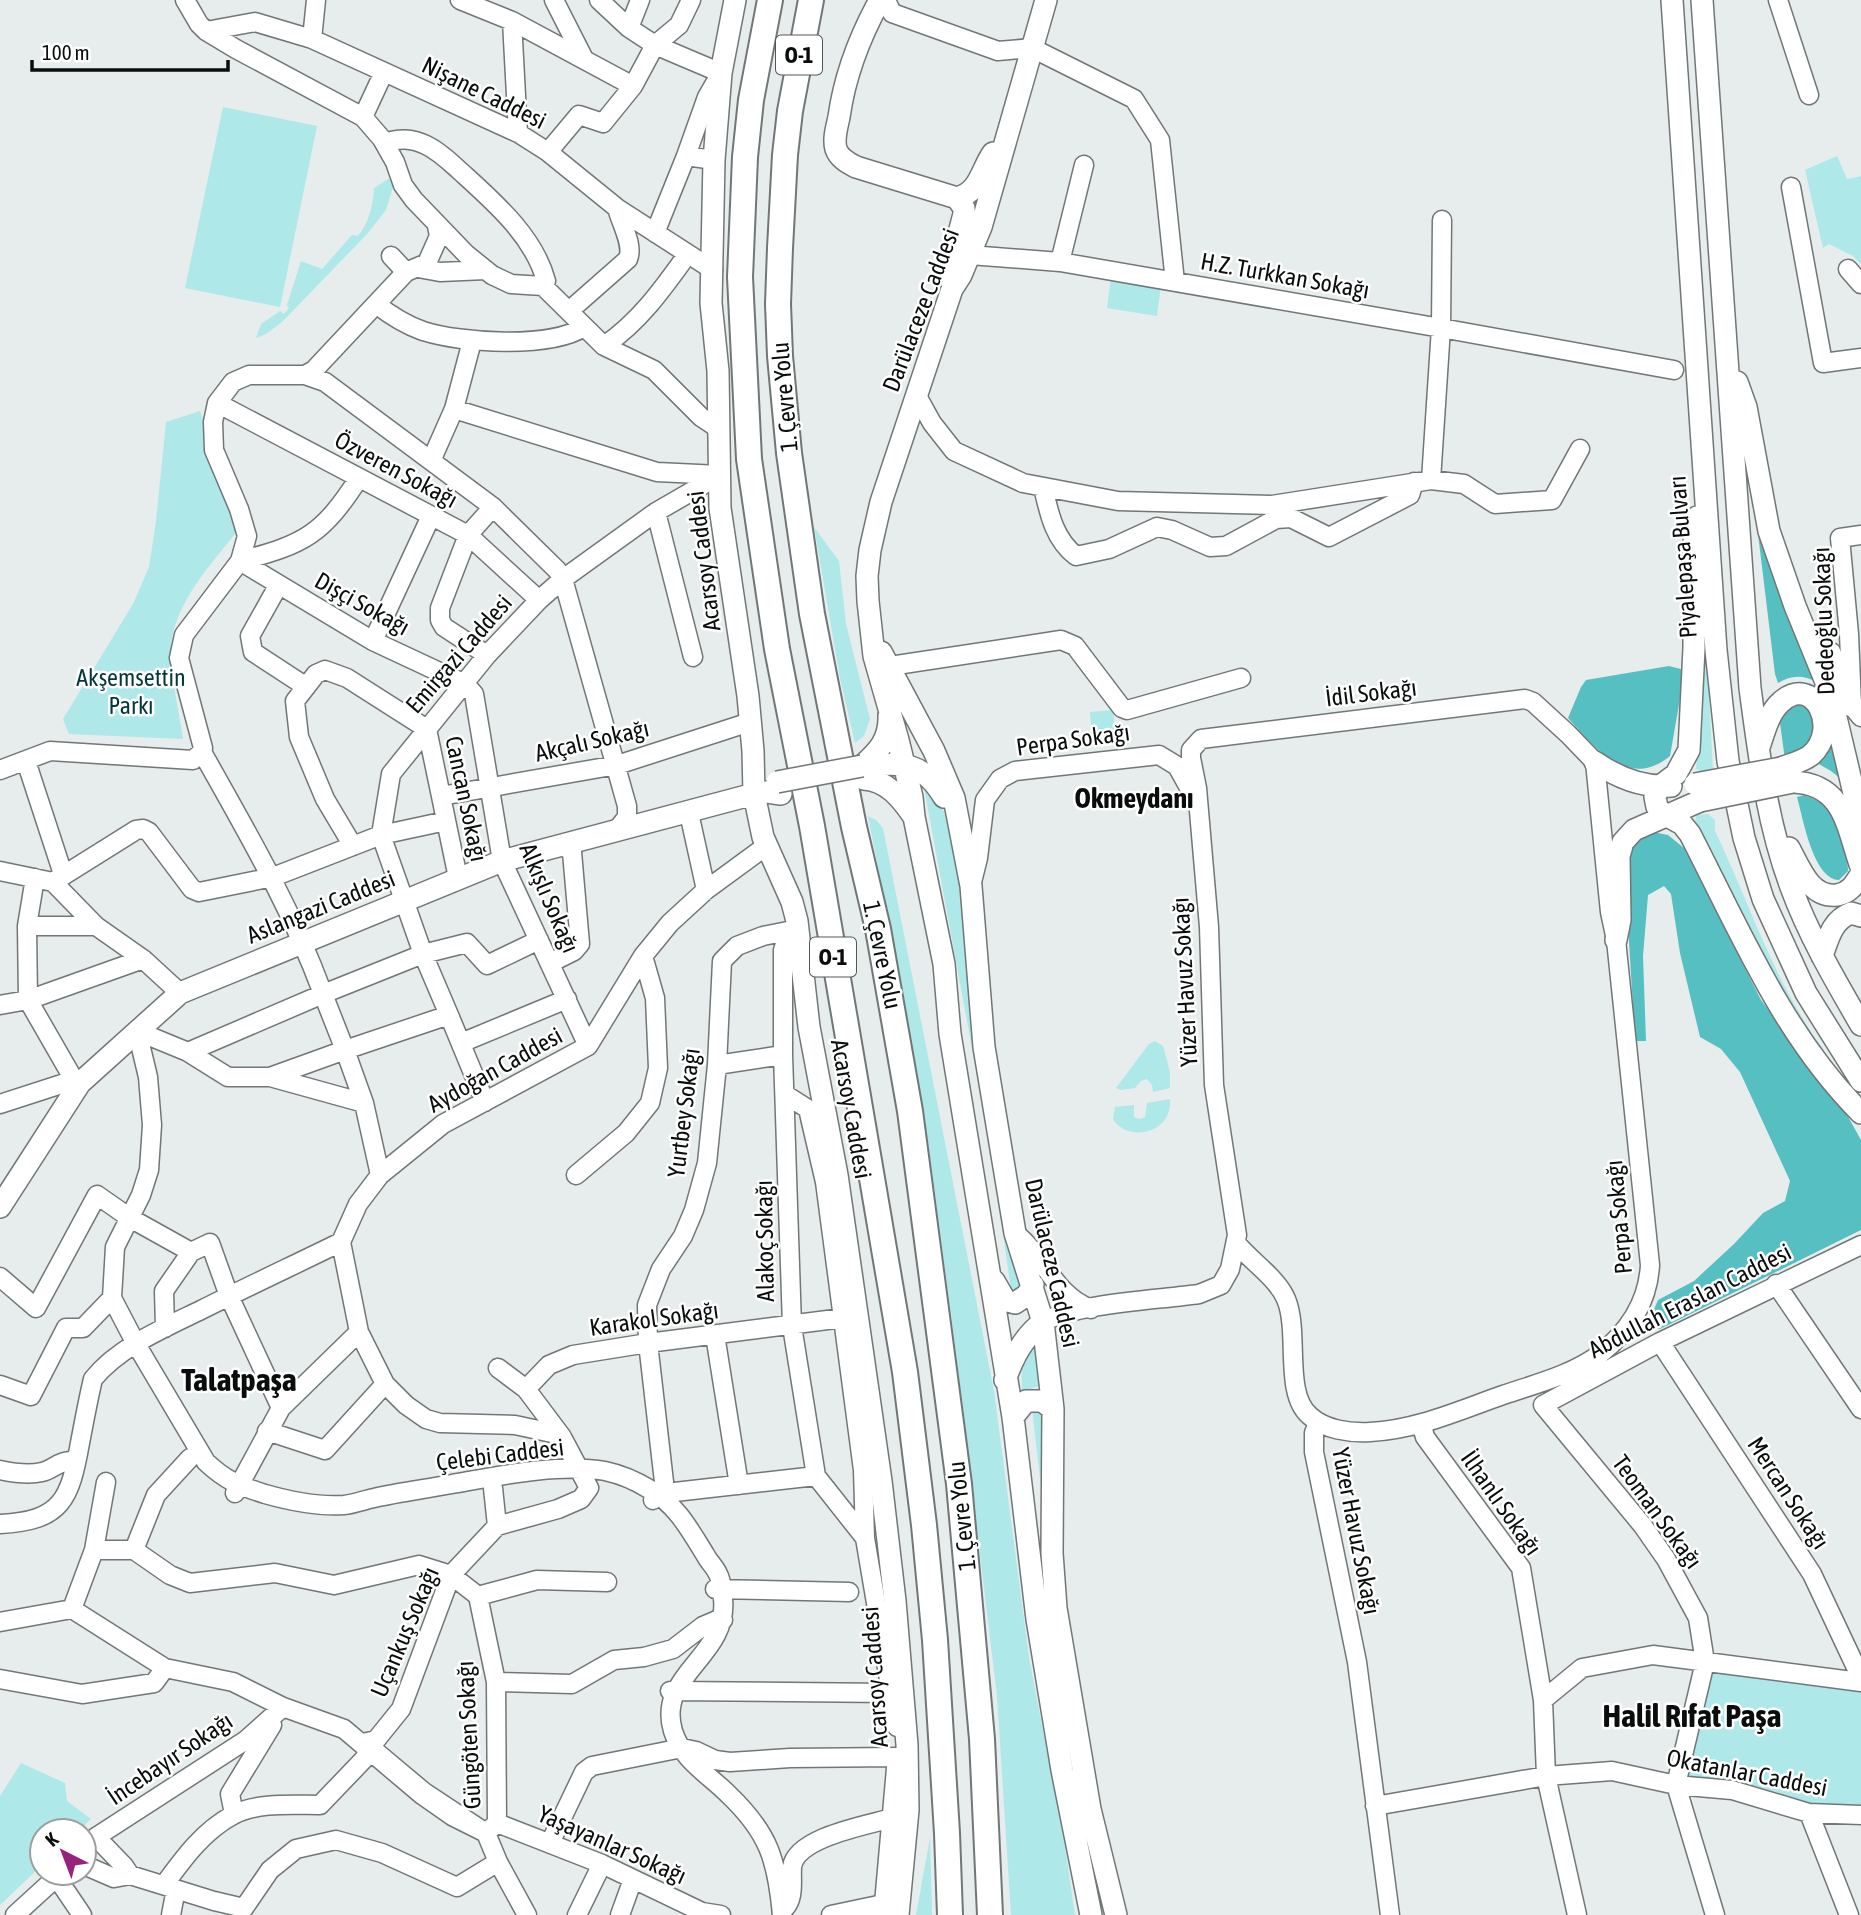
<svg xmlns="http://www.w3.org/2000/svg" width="1861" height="1915" viewBox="0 0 1861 1915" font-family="'Asap Condensed',sans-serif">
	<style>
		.green { fill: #aee8e9 }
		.forest { fill: #56bfc2 }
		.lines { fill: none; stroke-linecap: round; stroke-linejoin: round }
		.minor-casing { stroke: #717676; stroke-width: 21 }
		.major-casing { stroke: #717676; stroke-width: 24 }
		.highway-casing { stroke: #717676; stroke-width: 28 }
		.minor { stroke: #fff; stroke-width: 18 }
		.major { stroke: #fff; stroke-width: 21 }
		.highway { stroke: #fff; stroke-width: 24 }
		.major-bridge-casing { stroke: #717676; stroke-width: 24; stroke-linecap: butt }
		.major-bridge { stroke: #fff; stroke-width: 21 }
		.labels { text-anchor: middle; stroke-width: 5; stroke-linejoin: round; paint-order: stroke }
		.shield { fill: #fff; stroke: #545656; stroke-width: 2 }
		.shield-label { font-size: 23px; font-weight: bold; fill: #0b0d0d }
		.street-label { font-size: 24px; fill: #0b0d0d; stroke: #fff }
		.park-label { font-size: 24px; fill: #033739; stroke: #fff }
		.quarter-label { font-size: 28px; font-weight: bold; fill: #0b0d0d; stroke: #fff }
		.district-label { font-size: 32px; font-weight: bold; fill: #0b0d0d; stroke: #fff }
	</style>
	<rect width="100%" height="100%" fill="#e7ecec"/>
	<!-- green -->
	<path class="green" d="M223,107L317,126L280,307L185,288Z
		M1837,156L1847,179L1861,176V264L1853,256L1829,244L1823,248L1805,170Z
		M390,178L393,187L386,210L367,234L282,322L266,334L256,338L261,324L280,311L284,314L289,308L287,305L301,261L322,269L352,235L358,236C369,222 373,206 374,188Z
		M1111,278L1161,285L1157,316L1107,308Z
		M200,411L239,529C213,562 170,607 171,652C171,680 179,711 183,739L69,734L63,719L133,604L149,567L156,521L166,422Z
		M814,527L839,561L846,624L870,719L864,736L855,743L840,678Z
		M1705,655H1707L1713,772L1706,773L1696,769Z
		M1113,710L1116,738L1092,740L1090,712Z
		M922,777L937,797L946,816L959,883L965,921L970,996L989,1112L984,1113Z
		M1708,814L1715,820V831C1750,904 1775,985 1824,1050V1053L1819,1052L1812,1044L1721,880L1695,822L1696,815Z
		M868,816L876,820L883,828L994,1391L1029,1657L1065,1847L1075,1915H1011L997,1696L951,1314L928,1143L899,975Z
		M1155,1041L1163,1046L1170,1072V1088L1153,1092L1152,1085L1147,1079L1141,1081L1135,1088L1121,1090L1116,1088L1149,1044Z
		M1170,1099C1173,1134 1127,1143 1113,1119L1115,1107L1134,1105V1117L1139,1119L1145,1117L1147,1103Z
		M988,1129L1022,1291L1012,1292L1010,1283Z
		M1035,1337L1040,1386L1022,1391L1021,1360Z
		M1032,1408L1043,1411L1044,1455L1041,1487Z
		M1708,1672L1861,1690V1808L1809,1805L1740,1782L1684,1779Z
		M21,1763L65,1783L67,1801L91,1819L78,1831H42V1865L0,1905V1796Z
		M930,1838L932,1915H916Z"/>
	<!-- forest -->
	<path class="forest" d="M1755,509L1817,682C1802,675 1792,675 1778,683L1775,674Z
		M1669,666L1681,669L1684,676L1670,756C1628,790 1596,749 1568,718L1581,687L1586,680Z
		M1800,703C1830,725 1809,747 1785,760L1780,723L1784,711Z
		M1834,743L1841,779L1831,771L1817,763Z
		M1804,795C1813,798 1822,802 1828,809C1835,817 1849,859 1848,871L1839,880C1813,879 1803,818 1797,797Z
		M1653,832L1668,835L1684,848L1761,1000L1846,1113L1861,1140V1230L1660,1329L1646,1328L1658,1300L1694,1281L1734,1244L1763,1213L1785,1201L1790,1181L1740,1072L1721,1049L1700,1037L1680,953L1671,894L1664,886L1648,895L1643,956L1646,1041H1635L1625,875L1630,853L1640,837Z"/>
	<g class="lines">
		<!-- minor casing -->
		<g class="minor-casing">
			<path id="minor" d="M185,0L199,24L206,31L236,49L363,117L382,139L395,162L403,185L414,200L466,254L492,275L511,284L543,286L604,346L654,370L701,417L719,429
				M460,0L512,21L633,86
				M554,0L583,57
				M599,0L629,28L655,45L721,73L707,97L686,156L714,160
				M886,0L892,13L998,51L1032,48L1134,99L1160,140L1175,282
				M1778,0L1809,95
				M512,21L518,133
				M629,28L640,0
				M206,31L255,22L312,39L518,133L548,152L617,208L713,270
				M312,39L316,0
				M363,117L384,72
				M384,143C399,138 411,138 426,145C439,151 450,162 460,171C494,202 534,236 546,281L543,286
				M548,152L579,115L603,123L633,86L655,45L679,25L691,0
				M1791,187L1823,363L1861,358
				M1442,220L1441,328L1674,370
				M655,233L686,156
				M970,255L1060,262L1441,328L1431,480
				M391,256L406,272
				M1060,262L1084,165
				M418,268L440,272L486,270
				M1848,269L1861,284
				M376,304C390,315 406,325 423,331C462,343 549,349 584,327
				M569,311L628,259C634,245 621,224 617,208
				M604,346C639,322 662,290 687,255
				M305,375L325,382L493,507L557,570L563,579L627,806V817L617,830
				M916,394L932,423L954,451L1023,483L1118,501L1272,505L1431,480L1464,484L1495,504L1552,500L1580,449
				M217,403L468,535L539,600
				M454,409L472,341
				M431,461L454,409L657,472L720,475
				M1043,487C1049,513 1054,539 1076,556L1109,549L1157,527L1172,530L1210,547L1226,546L1276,519L1291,518L1329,537L1410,495L1414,482
				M656,512L693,657
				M1861,535L1840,538L1849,634L1852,706L1861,717
				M240,561L373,641L465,684L474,694L502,861L588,1046
				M240,561C305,544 322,535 359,478
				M278,586L250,636L253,652L305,686
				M373,641L431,516
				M487,655L444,627L440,620V608L468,535L493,507
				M890,666L1061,640L1075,646L1122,708L1127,710L1241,678
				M202,752C247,832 291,907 323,994L423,954L467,943L487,965L539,940
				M26,761L63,874
				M0,770L50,751L193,760L202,752L203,748L179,658L184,635L240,561L247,536L239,509L214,450L213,422L217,403L233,382L249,375H305L314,370L406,272L427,263L439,236L437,226
				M441,796L617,765L750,722
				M689,813L706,890
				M353,846L325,799L299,737L295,701L316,674L325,670L347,678L427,729L458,878
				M0,871L53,882L96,926L143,959L180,993
				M35,878L27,926L28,1000L74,1080
				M53,882L136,830L143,829L149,832L192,889L199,892L273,877L381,835L391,774L487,655L539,600L563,579L656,512L720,475
				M971,886L978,858L985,800L1000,779L1015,771L1159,755L1177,766L1191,791
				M27,926H96
				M798,929L786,941L783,950V1055L792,1326L816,1476L865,1538
				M550,963L574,951L580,944L572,852L562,845
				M0,1005L28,1000L143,959
				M449,1015L485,1102
				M137,1031L148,1077L152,1125L149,1170L141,1195L115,1247L112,1298L136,1344L206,1462C226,1481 240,1486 265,1494C290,1501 318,1507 344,1505C354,1504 364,1500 374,1498C400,1492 426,1489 452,1484C498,1476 559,1463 605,1471C619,1474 636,1481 649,1489C676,1504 690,1530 706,1556C709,1562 715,1567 718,1574C722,1581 722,1591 723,1599C729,1657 656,1674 673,1731C682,1760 708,1774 728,1794C769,1833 777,1860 782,1915
				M137,1031L188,1052L228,1077H270L345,1050L364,1103L380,1175
				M461,1043L567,999
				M188,1052L323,994L345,1050L449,1015L423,954L381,835L446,821
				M717,1065L783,1055
				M270,1077L364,1103
				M786,1095L808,1109L825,1182L863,1470L865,1538L897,1727
				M0,1104L74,1080
				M576,1175L626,1133L650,1103L658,1068L655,998L643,956
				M1015,1233C1045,1257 1054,1295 1091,1309
				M0,1277L36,1308L97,1195L130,1218L191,1252
				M1776,1284L1861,1409
				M1043,1322C1078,1303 1158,1300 1199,1294L1221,1285L1230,1269L1237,1235L1214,1085L1209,927L1197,788L1191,758V750L1201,739L1525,699L1533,702L1568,734L1595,762L1610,912L1616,940L1650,1265C1648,1302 1629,1331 1600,1354C1572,1375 1535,1384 1503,1395C1460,1410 1416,1430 1370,1432C1350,1433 1325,1430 1310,1416C1283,1394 1300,1332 1286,1299C1277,1278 1252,1262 1237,1244
				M165,1328L164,1291L191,1252L210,1243L229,1296L281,1408
				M715,1335L739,1485
				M1660,1342L1812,1574L1861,1678
				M498,1368L526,1389L562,1437
				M0,1385L31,1396L66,1328H83L112,1298
				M526,1389L549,1365L573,1355L648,1343L843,1318
				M1318,1422L1314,1433V1452L1357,1662L1390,1915
				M1426,1422L1423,1430L1425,1437L1521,1568L1543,1700L1546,1776L1577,1915
				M267,1431L325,1450L385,1384
				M0,1470C14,1473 29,1475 42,1472C52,1470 59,1461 70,1461
				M493,1488L497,1526
				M235,1493L281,1408L359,1332
				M657,1494L816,1476
				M653,1500L662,1490L664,1482L648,1343L647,1305L661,1269L683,1236L694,1210L707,1163L717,1065L722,961L737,946L763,936L798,929
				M0,1524C62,1521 70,1499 80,1443C84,1422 88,1400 93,1379C119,1347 164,1328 201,1310C247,1287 294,1265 341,1242
				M94,1550H134L170,1575L190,1583L275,1573L334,1585L419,1565L451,1575L478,1596L496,1682L497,1823
				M134,1550L156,1495L190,1458
				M715,1589L849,1592
				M478,1596L537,1580L607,1582
				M72,1609L94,1550L106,1482
				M0,1622L72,1609L165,1668L233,1682L283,1707L344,1729L422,1795L452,1816L486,1833L424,1792L375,1751L363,1743
				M0,1679L82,1694L154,1683L165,1668
				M496,1682L572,1684L614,1660L644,1657L673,1649L703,1626L717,1620H723
				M670,1691L890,1693
				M1543,1700L1582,1668L1653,1655L1861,1682
				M363,1743L376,1740L401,1709L451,1575L497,1526L558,1509L581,1499L589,1488L563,1439L552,1433L515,1425L440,1423L426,1419L406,1405L385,1384L359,1332L341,1242L358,1204L380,1175L443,1124L588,1046L643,956L670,923L706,890L766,846
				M1375,1806L1546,1776L1612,1771L1676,1785L1732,1790L1809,1813L1861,1815
				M1809,1813L1849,1915
				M234,1814L230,1794L272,1725
				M96,1837L124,1866L130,1875
				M550,1843L584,1772L592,1766L682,1748L696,1751L715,1760L730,1762L790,1758L897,1757L883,1915
				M84,1850L96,1837L246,1740L283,1707
				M84,1865L114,1878L130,1875L214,1901L244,1908
				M57,1878L82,1915
				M164,1885C183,1859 203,1831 233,1815C256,1802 294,1805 320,1805L366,1757L367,1752L363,1743
				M244,1908L270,1870L296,1849L336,1840L382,1853L457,1887L498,1862
				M784,1909C795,1898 791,1881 792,1867C796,1837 868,1825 892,1818
				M15,1915L61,1873
				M171,1915L176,1889
				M527,1915L498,1862L486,1833L497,1823L602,1864L702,1912L721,1915
				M577,1915L602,1864
				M620,1915L633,1879
				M831,1915L883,1904
				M1715,1915L1676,1785L1705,1662L1698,1618L1666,1559L1643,1526L1543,1405L1660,1342L1861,1245"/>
		</g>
		<!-- major casing -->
		<g class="major-casing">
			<path id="major" d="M735,0L721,73L714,160L711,303L718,371L720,508L748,696L753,751L754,794L763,837L792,902L797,921L809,1027L837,1175L881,1481L895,1601L907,1745L908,1810L898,1915
				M880,0C859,38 845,74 839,117C837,127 833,139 836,149C839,158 848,163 856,167L957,198C980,192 981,170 993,153
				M1046,0L981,227L961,275L952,289L881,502L870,550L867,576L868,601L874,656L898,740L912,797L914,817L944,964L950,1034L1013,1417L1037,1619L1062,1770L1091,1915
				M1672,0L1716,650L1728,761L1744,838L1763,899L1806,993L1861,1081
				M1702,0L1750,688C1759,755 1767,823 1791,887C1809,936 1835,980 1861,1025
				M952,284L951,263L964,214V208L957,198
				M1737,382L1746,407L1769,531L1795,606L1830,692L1861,823
				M1697,517L1694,542V648L1689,750L1676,774L1659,787L1655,797L1657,807L1662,813L1682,824L1690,834C1740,931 1783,1035 1861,1113
				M881,652L934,751L954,798L971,886L984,1047L1015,1233L1043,1322L1053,1409L1052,1553L1056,1608L1090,1809L1116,1915
				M1830,653L1852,706
				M1759,747C1764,733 1769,712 1781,702C1814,673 1841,729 1811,755C1802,762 1791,764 1781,768
				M1595,762C1618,778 1642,788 1671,786
				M862,766C901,763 922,760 944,797
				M862,766C879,751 890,739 889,715
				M863,779C887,780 901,798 914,817
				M1793,782C1845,784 1847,828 1861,867
				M1789,848C1800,868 1810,898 1837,895C1850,893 1855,884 1861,874
				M1616,940L1620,920L1619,856L1623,842L1634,830L1700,801
				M1822,956C1828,939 1832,920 1851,913L1861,916
				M0,1207L80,1083L180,993L502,861L754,794L767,792L781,794
				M994,1281L1005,1300L1015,1303L1027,1295L1033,1285
				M1005,1380C1013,1358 1023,1337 1043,1322
				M1013,1417L1026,1401H1042L1053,1409"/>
		</g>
		<!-- highway casing -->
		<g class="highway-casing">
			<path id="highway" d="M770,0L751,100L745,157L740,277L749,459L777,649L812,826L905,1372L924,1525L935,1640L947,1833L950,1915
				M811,0L790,111L785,155L780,248L778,304L780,356L789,453L812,614L854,827L878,929L910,1111L959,1484L982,1739L990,1915"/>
		</g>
		<!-- minor -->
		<use href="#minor" class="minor"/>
		<!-- major -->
		<use href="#major" class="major"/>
		<!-- highway -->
		<use href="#highway" class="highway"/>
		<!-- major-bridge casing -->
		<g class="major-bridge-casing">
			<path id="major-bridge" d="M777,782L862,766
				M1695,784L1781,768
				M1700,801L1793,782"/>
		</g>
		<!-- major-bridge -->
		<use href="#major-bridge" class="major-bridge"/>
	</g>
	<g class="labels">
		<!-- shield labels -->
		<g class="shield">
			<rect x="776" y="35.5" width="46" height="39" rx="5"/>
			<rect x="810" y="937.5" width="46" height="39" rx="5"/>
		</g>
		<g class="shield-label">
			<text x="799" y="63">O-1</text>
			<text x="833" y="965">O-1</text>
		</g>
		<!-- street labels -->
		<g class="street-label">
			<text transform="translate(484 93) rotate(26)" y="8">Nişane Caddesi</text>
			<text transform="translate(1285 276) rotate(10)" y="8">H.Z. Turkkan Sokağı</text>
			<text transform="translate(921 310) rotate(-69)" y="8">Darülaceze Caddesi</text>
			<text transform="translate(785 397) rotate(-95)" y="8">1. Çevre Yolu</text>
			<text transform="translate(396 470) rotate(28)" y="8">Özveren Sokağı</text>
			<text transform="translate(1683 557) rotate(-94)" y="8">Piyalepaşa Bulvarı</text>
			<text transform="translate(704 561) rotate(-97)" y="8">Acarsoy Caddesi</text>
			<text transform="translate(362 604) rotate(29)" y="8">Dişçi Sokağı</text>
			<text transform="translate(1824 621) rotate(-92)" y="8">Dedeoğlu Sokağı</text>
			<text transform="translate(459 654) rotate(-49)" y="8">Emirgazi Caddesi</text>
			<text transform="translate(1371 693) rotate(-7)" y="8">İdil Sokağı</text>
			<text transform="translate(1073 740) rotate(-8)" y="8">Perpa Sokağı</text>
			<text transform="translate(592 741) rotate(-13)" y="8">Akçalı Sokağı</text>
			<text transform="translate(466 799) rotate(78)" y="8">Cancan Sokağı</text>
			<text transform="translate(549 898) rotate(67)" y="8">Alkışlı Sokağı</text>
			<text transform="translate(321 907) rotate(-22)" y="8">Aslangazi Caddesi</text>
			<text transform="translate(882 955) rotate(78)" y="8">1. Çevre Yolu</text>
			<text transform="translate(1185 982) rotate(-93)" y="8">Yüzer Havuz Sokağı</text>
			<text transform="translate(495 1070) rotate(-29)" y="8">Aydoğan Caddesi</text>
			<text transform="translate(851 1109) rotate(80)" y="8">Acarsoy Caddesi</text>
			<text transform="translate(684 1113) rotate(-83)" y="8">Yurtbey Sokağı</text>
			<text transform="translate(1619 1217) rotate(-95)" y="8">Perpa Sokağı</text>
			<text transform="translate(765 1241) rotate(-91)" y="8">Alakoç Sokağı</text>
			<text transform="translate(1052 1263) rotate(77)" y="8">Darülaceze Caddesi</text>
			<text transform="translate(1690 1301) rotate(-27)" y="8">Abdullah Eraslan Caddesi</text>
			<text transform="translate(654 1319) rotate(-8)" y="8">Karakol Sokağı</text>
			<text transform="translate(500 1455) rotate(-7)" y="8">Çelebi Caddesi</text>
			<text transform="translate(1788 1493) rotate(57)" y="8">Mercan Sokağı</text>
			<text transform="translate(1501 1503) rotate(55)" y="8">İlhanlı Sokağı</text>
			<text transform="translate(1657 1512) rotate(54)" y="8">Teoman Sokağı</text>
			<text transform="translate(962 1516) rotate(-96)" y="8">1. Çevre Yolu</text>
			<text transform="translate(1356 1531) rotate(79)" y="8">Yüzer Havuz Sokağı</text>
			<text transform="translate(405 1632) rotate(-67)" y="8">Uçankuş Sokağı</text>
			<text transform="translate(875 1677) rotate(-94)" y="8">Acarsoy Caddesi</text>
			<text transform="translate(469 1735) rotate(-93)" y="8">Güngöten Sokağı</text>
			<text transform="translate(170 1759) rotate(-34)" y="8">İncebayır Sokağı</text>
			<text transform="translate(1747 1773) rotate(11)" y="8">Okatanlar Caddesi</text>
			<text transform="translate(612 1845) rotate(24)" y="8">Yaşayanlar Sokağı</text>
		</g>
		<!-- park labels -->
		<g class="park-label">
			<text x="131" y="686">Akşemsettin<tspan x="131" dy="28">Parkı</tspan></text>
		</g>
		<!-- quarter labels -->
		<g class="quarter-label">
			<text x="1134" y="808">Okmeydanı</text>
		</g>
		<!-- district labels -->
		<g class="district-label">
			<text x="239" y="1391">Talatpaşa</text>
			<text x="1692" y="1727">Halil Rıfat Paşa</text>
		</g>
	</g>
	<!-- north arrow -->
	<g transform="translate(63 1852) rotate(318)"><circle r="33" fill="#ffffff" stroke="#9d9e9e" stroke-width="2"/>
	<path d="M0-5L12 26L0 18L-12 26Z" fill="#98217c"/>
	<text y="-10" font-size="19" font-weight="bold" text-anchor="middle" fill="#0b0d0d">K</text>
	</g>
	<!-- scale -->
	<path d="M32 60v10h196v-10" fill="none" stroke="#0b0d0d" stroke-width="3.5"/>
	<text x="42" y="60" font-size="21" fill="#0b0d0d" stroke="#ffffff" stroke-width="5" paint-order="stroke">100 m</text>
</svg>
